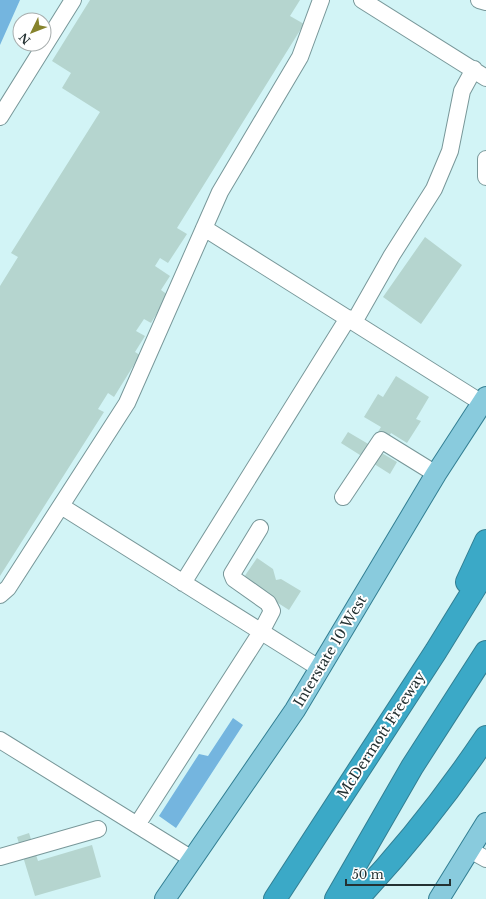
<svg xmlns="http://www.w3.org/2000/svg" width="486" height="899" viewBox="0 0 486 899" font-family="'Libre Baskerville',serif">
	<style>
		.water { fill: #74b5df }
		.building { fill: #b5d5cf }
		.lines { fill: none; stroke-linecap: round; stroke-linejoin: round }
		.minor-casing { stroke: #789799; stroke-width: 18 }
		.major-casing { stroke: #337f93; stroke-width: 22 }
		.highway-casing { stroke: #337f93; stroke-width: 24 }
		.minor { stroke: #fff; stroke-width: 16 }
		.major { stroke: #89cbdd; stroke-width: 20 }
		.highway { stroke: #3ba9c7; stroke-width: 22 }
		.labels { text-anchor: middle; stroke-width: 4; stroke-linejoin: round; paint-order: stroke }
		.street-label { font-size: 14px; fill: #243132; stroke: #fff }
	</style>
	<rect width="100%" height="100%" fill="#d2f4f6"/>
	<!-- water -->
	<path class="water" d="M0,0H20L0,45Z
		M233,718L243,725L176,828L159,816L199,754L208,756Z"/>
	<!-- building -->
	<path class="building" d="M90,0H300L290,16L304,24L177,228L187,234L168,263L160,258L155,266L170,276L161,290L168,295L151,323L144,319L136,331L145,336L135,352L140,355L114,397L108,393L98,409L104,412L0,576V286L18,257L11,253L100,112L62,88L71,73L52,61Z
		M425,237L462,265L421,324L383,297Z
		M396,376L429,397L416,419L421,421L407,443L391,433L380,452L397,462L390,474L341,443L348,432L370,445L381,427L364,417L378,394L383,397Z
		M257,558L273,569L276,580L281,579L301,591L289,610L242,580Z
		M29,833L38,861L92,845L101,877L35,896L17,837Z"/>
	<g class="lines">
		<!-- minor casing -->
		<g class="minor-casing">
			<path id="minor" d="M362,0L486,78
				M479,0L486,2
				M0,117L73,0
				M486,159V177
				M204,228L482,403
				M354,322L392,255L434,189L450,151L462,91L474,69
				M343,497L381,440L436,474
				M61,506L319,668
				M183,583L348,318
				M0,595L8,588L127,403L220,192L300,57L321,0
				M0,740L192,859
				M137,825L261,632L272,611L268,603L234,579L232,574L260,528
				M470,850L486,859
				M0,857L98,829"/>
		</g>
		<!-- major casing -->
		<g class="major-casing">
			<path id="major" d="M165,899L295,710L436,474L486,397
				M439,899L486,823"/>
		</g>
		<!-- highway casing -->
		<g class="highway-casing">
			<path id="highway" d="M467,582L486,541
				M275,899L436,651L486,570
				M336,899L412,767L486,652
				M357,899C405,848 447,795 486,737"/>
		</g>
		<!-- minor -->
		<use href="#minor" class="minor"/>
		<!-- major -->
		<use href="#major" class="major"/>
		<!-- highway -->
		<use href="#highway" class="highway"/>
	</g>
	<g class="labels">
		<!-- street labels -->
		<g class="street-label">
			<text transform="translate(330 651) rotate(-59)" y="5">Interstate 10 West</text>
			<text transform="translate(381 735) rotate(-57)" y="5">McDermott Freeway</text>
		</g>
	</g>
	<!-- north arrow -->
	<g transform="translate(32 32) rotate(227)"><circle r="19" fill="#ffffff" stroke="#a7adad"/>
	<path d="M0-3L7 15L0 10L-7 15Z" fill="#86832c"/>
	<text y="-6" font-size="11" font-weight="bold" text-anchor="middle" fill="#243132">N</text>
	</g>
	<!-- scale -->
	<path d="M346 879v6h104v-6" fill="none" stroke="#243132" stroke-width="2"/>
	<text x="352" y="879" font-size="12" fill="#243132" stroke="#ffffff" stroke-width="3" paint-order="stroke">50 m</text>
</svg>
